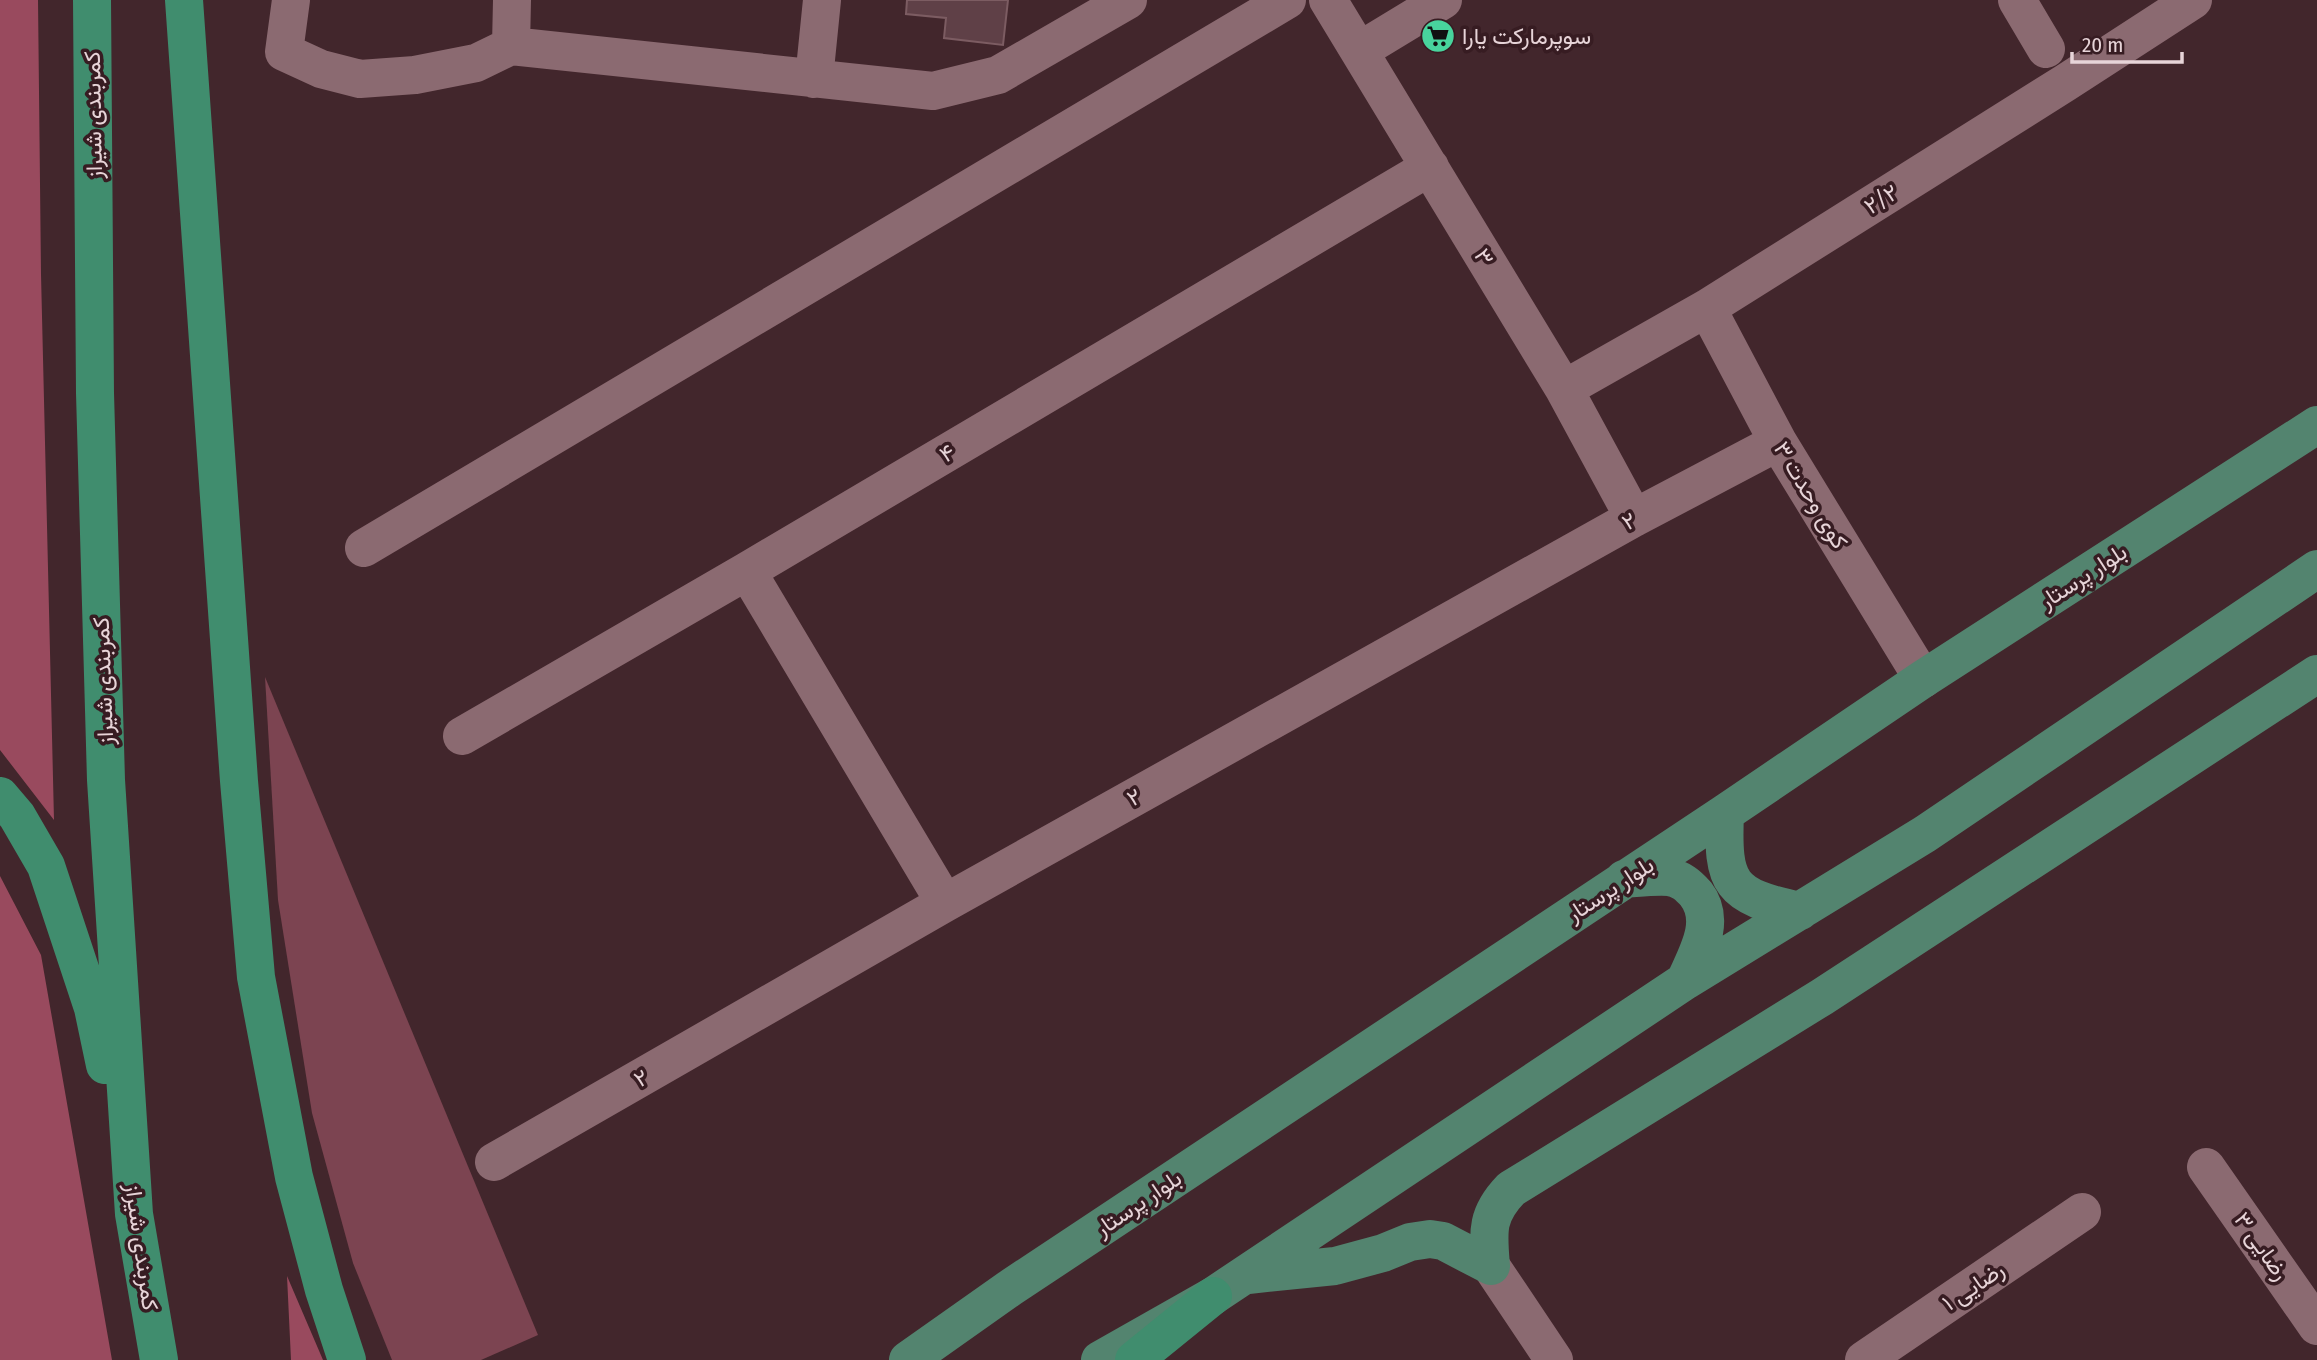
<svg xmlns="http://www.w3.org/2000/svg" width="2317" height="1360" viewBox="0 0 2317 1360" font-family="'Fira Sans Condensed',Vazirmatn,sans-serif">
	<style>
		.green { fill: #7c4451 }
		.forest { fill: #994a5e }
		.building { fill: #5f4047; stroke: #7c5c62; stroke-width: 2 }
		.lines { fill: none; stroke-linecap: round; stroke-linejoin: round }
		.minor { stroke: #8b6a71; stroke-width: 38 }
		.primary { stroke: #53846f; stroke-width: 38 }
		.trunk { stroke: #408d6e; stroke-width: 38 }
		.labels { text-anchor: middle; stroke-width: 7; stroke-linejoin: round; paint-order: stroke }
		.poi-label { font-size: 23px; fill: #e7d4d8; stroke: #371c22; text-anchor: start }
		.street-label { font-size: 23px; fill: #e7d4d8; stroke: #371c22 }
	</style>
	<rect width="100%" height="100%" fill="#42262c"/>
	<!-- green -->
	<path class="green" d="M265,677L538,1335L481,1360H392L353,1263L312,1113L278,900Z"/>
	<!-- forest -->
	<path class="forest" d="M0,0H38L41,274L54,820L0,750Z
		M0,876L41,955L112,1360H0Z
		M287,1276L323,1360H291Z"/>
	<!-- building -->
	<path class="building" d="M907,0H1008L1003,45L944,38L946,18L906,14Z"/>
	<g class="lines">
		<!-- minor -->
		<path class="minor" d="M291,0L284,52L321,69L360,79L415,75L476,63L511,46L933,91L998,75L1128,0
			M1328,0L1564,389L1634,518
			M2017,0L2046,49
			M511,46L512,0
			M1359,51L1443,0
			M814,79L822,0
			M1707,308L1778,442L1923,679
			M1564,389L1707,308L2065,83L2193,0
			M364,548L1287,0
			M747,571L945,903
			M462,736L747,571L1430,167
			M494,1162L945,903L1634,518L1778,442
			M2206,1167L2317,1326
			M1491,1266L1554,1360
			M1864,1360L2082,1212"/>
		<!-- primary -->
		<path class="primary" d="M1725,813C1722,884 1729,896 1800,911
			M1624,879C1639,878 1654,876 1669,877C1681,879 1688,885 1696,894C1717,921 1697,954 1685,981
			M1491,1266C1488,1231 1486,1215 1511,1189L1822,997L2317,674
			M1248,1275L1335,1266L1383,1253L1410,1242L1430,1239L1443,1241L1491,1266
			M908,1360L1010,1288L1725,813L1923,679L2317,425
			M1100,1360L1213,1296L1685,981L1925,834L2317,569"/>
		<!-- trunk -->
		<path class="trunk" d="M92,0L95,393L106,780L134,1214L159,1360
			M184,0L239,781L256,977L294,1177L324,1290L347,1360
			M0,796L17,816L46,866L93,1008L105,1065
			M1134,1360L1213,1296"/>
	</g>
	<!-- icons -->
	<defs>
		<g id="supermarket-disc" transform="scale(1.75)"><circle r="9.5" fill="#48d49d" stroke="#371c22"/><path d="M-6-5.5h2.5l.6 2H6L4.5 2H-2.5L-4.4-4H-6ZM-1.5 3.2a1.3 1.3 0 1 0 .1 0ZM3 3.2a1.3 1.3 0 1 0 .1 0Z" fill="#111"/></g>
	</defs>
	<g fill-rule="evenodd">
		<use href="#supermarket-disc" x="1438" y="36"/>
	</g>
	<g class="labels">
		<!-- poi labels -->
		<g class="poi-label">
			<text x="1462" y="44">سوپرمارکت یارا</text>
		</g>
		<!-- street labels -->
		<g class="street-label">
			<text transform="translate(93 115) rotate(-91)" y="8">کمربندی شیراز</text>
			<text transform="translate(1881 199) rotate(-32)" y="8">۲/۲</text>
			<text transform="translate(1484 257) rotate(59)" y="8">۳</text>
			<text transform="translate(947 453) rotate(-31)" y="8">۴</text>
			<text transform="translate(1811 495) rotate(59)" y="8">کوی وحدت ۳</text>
			<text transform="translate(1629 521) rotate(-29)" y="8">۲</text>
			<text transform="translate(2083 576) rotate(-33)" y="8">بلوار پرستار</text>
			<text transform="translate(103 681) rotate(-92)" y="8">کمربندی شیراز</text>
			<text transform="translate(1134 797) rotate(-29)" y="8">۲</text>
			<text transform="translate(1610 889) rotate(-33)" y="8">بلوار پرستار</text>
			<text transform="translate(641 1078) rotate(-30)" y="8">۲</text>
			<text transform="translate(1138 1203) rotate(-34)" y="8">بلوار پرستار</text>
			<text transform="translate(2262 1246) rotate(55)" y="8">رضایی ۳</text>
			<text transform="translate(142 1247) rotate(82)" y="8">کمربندی شیراز</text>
			<text transform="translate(1973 1286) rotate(-34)" y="8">رضایی ۱</text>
		</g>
	</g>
	<!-- scale -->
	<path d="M2072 52v10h110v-10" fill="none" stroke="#e7d4d8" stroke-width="3.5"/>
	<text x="2082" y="52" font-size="21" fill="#e7d4d8" stroke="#371c22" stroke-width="5" paint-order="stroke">20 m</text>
</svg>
